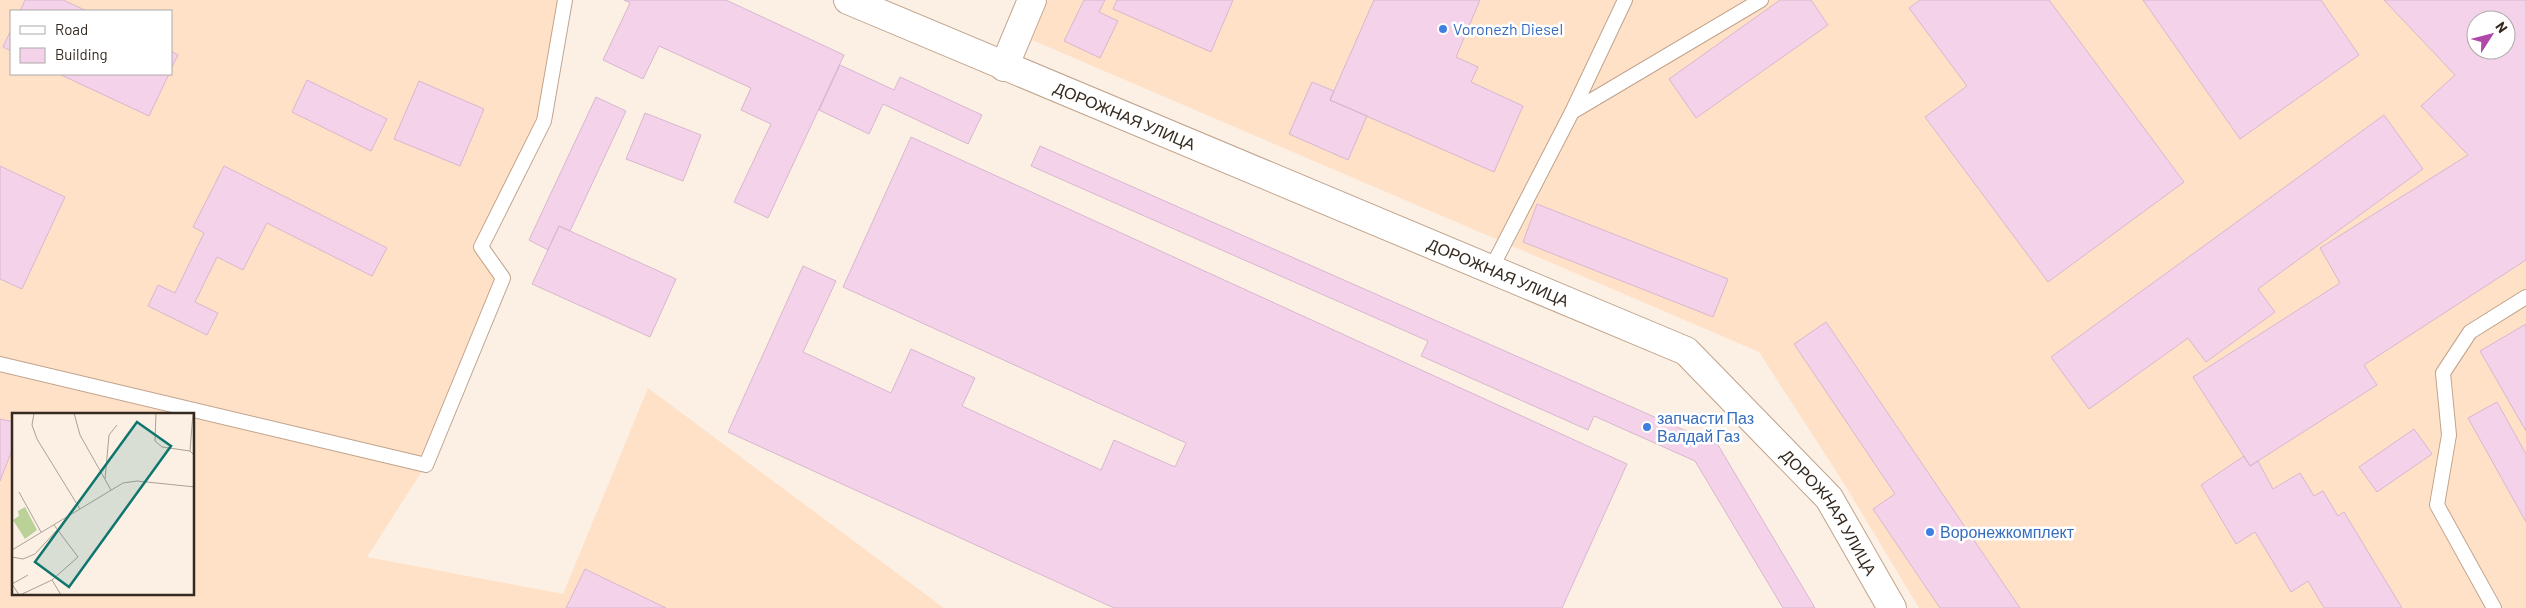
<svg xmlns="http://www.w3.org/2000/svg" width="2526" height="608" viewBox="0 0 2526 608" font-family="Barlow,sans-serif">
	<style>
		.built { fill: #ffe1c8; fill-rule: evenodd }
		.building { fill: #f4d3ea; stroke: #d8b7ce; fill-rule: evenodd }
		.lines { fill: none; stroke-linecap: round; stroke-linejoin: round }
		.lane-casing { stroke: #c0a38b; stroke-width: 16 }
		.street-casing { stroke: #c0a38b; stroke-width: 30 }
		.secondary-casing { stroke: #c0a38b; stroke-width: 30 }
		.lane { stroke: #fff; stroke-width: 14 }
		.street { stroke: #fff; stroke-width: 28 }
		.secondary { stroke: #fff; stroke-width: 28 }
		.shop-dot { fill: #3f7fe0; stroke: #fff; stroke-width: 2 }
		.labels { text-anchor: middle; stroke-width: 5; stroke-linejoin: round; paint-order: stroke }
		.shop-label { font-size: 16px; fill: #366cbe; stroke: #fff; text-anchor: start }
		.street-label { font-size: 16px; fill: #352a20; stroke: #fff }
		.inset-road { fill: none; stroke: #aca196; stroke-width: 1 }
		.view { fill: #0f766e; fill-opacity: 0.15; stroke: #0f766e; stroke-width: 2.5 }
		.inset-edge { fill: none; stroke: #352a20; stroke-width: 2.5 }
	</style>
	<rect width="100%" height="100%" fill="#fcf0e5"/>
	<!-- built -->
	<path class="built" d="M0,0H565L544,121L481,247L503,278L426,465L367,557L563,594L648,388L944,608H0ZM11,11H171V74H11ZM14,414H194V594H14Z
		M1048,0H2526V608H1919L1843,482L1759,352L1032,40ZM2476,20H2506V50H2476Z"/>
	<!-- building -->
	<path class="building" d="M25,0H63L87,11H20Z
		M624,0H726L844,55L768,218L734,202L771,124L741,110L751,88L659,46L643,79L603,60L630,3Z
		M1084,0H1105L1099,12L1118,21L1100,58L1064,41Z
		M1117,0H1233L1211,52L1113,9Z
		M1374,0H1480L1456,57L1478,67L1471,82L1523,106L1494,172L1330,100Z
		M1780,0H1811L1828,25L1696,118L1669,79Z
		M1920,0H2049L2184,182L2048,282L1925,117L1967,86L1909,8Z
		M2143,0H2321L2359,55L2240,139Z
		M2384,0H2526V260L2364,365L2377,385L2250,466L2193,377L2340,283L2320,248L2468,155L2421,106L2455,75ZM2476,20H2506V50H2476Z
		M11,30V51L3,47Z
		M171,51L178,55L171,69Z
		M840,65L894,90L900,77L982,115L968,144L883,104L869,134L819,110Z
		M59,74H169L149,116Z
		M307,80L387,119L371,151L292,112Z
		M419,81L484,109L460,166L394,139Z
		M1312,82L1334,91L1330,100L1367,116L1348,160L1289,134Z
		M596,97L626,111L570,231L559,226L548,250L529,240Z
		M645,113L701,135L683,181L626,159Z
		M2384,115L2423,169L2258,289L2275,312L2206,362L2188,338L2089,409L2051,357Z
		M911,137L1627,464L1562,608H1114L728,432L803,266L836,281L803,352L891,393L911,349L975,378L962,406L1101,470L1114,440L1175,467L1186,443L843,287Z
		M1040,146L1718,445L1815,608H1783L1695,461L1594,416L1588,430L1421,356L1428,341L1031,166Z
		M0,166L65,197L22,289L0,279Z
		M224,166L387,248L372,276L267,223L243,270L217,257L195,302L218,313L207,335L148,306L158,285L175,293L204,233L193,227Z
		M1537,204L1728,279L1713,317L1523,242Z
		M559,226L676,279L650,337L532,284Z
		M1826,322L2020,608H1940L1873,509L1895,494L1794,344Z
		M2526,324V431L2480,351Z
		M2497,402L2526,454V522L2468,418Z
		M0,419L14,422V445L0,481Z
		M2414,429L2432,454L2377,492L2359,467Z
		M2244,456L2250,466L2258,461L2273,489L2300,473L2314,496L2323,491L2338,516L2344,512L2402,608H2324L2308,581L2291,592L2255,532L2236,544L2201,485Z
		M585,569L666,608H566Z"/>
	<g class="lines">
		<!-- lane casing -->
		<g class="lane-casing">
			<path id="lane" d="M1572,112L1761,0
				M1491,269L1572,112L1625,0
				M0,364L426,465L503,278L481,247L544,121L565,0
				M2494,608L2437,505L2449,435L2443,373L2470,332L2526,297"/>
		</g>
		<!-- street casing -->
		<g class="street-casing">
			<path id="street" d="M1004,67L1032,0"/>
		</g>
		<!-- secondary casing -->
		<g class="secondary-casing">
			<g id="secondary">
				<path id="s1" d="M848,0L1686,351L1829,498L1892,608"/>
			</g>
		</g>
		<!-- lane -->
		<use href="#lane" class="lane"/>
		<!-- street -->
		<use href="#street" class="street"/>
		<!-- secondary -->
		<use href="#secondary" class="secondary"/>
	</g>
	<!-- markers -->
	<g class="shop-dot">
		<circle cx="1443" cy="29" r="5"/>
		<circle cx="1647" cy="427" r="5"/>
		<circle cx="1930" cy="532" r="5"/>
	</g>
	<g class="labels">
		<!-- shop labels -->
		<g class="shop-label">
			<text x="1453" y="35">Voronezh Diesel</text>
			<text x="1657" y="424">запчасти Паз<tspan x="1657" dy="18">Валдай Газ</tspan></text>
			<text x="1940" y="538">Воронежкомплект</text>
		</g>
		<!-- street labels -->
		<g class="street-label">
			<text dy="6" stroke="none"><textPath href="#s1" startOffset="300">ДОРОЖНАЯ УЛИЦА</textPath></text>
			<text dy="6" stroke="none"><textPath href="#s1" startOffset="705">ДОРОЖНАЯ УЛИЦА</textPath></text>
			<text dy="6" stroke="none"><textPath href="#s1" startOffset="1125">ДОРОЖНАЯ УЛИЦА</textPath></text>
		</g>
	</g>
	<!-- overview -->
	<g transform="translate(12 413)">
		<rect width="182" height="182" fill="#fcf0e5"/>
		<path d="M13,94L25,117L13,126L1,107L7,103L6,98Z" fill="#bad197"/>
		<path class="inset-road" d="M22,0L20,12L25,26L68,96M62,0L68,22L99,77M144,0L143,28L150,34L178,38M181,0L178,38L183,43M93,66L97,22L105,12M7,79L29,119M42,112L66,144L40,167L49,182M0,137L111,70L125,68L183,74M0,144L11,146L23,141L45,117M7,182L0,171L16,162M8,182L40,167"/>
		<path class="view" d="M125,9L159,33L57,174L23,149Z"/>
		<rect width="182" height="182" class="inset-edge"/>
	</g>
	<!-- legend -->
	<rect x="10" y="10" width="162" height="65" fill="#ffffff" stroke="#aeaaa6"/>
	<rect x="20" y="26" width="25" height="8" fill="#ffffff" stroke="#aeaaa6"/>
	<text x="55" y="35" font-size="15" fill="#352a20">Road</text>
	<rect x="20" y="48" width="25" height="15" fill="#f4d3ea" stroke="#aeaaa6"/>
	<text x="55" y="60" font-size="15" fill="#352a20">Building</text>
	<!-- north arrow -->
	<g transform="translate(2491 35) rotate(54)"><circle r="24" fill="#ffffff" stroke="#aeaaa6"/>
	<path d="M0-4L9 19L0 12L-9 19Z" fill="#b047a9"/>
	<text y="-8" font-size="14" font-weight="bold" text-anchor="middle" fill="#352a20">N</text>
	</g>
</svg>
